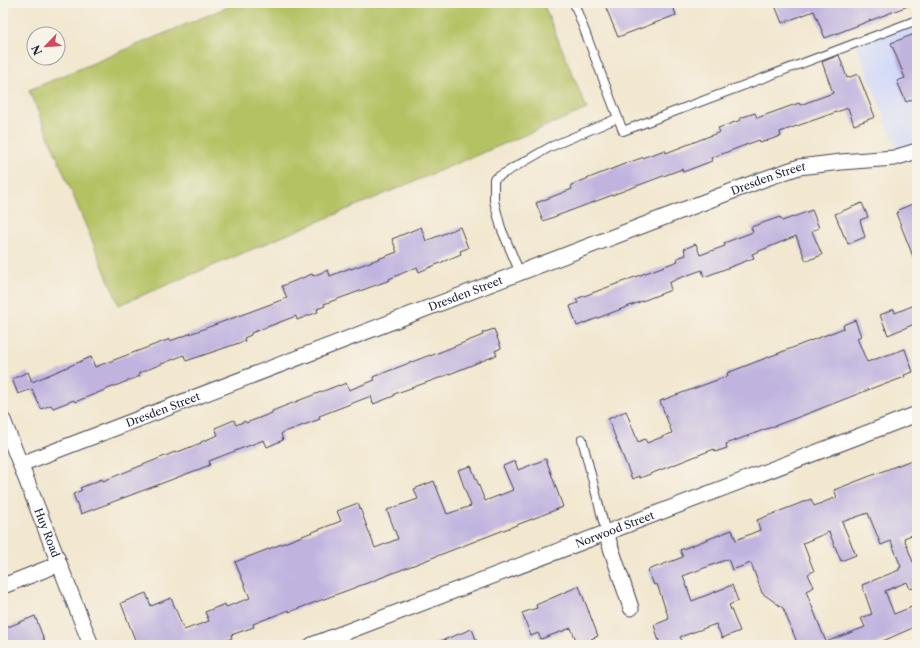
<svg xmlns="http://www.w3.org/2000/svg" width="920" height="648" viewBox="0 0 920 648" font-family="'Libre Caslon Text',serif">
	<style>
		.built { fill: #d2d9f9 }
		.green { fill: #b5c264; stroke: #6c7250 }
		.building { fill: #c0b4df; fill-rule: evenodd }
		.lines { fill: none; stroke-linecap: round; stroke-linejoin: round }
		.lane-casing { stroke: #414051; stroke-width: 10 }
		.street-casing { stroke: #414051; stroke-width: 17 }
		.lane { stroke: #fff; stroke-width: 8 }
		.street { stroke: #fff; stroke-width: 15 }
		.labels { text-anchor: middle; stroke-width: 4; stroke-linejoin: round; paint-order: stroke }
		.street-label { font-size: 11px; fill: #22223b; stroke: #f7f3e8 }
	</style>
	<rect width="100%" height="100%" fill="#f7f3e8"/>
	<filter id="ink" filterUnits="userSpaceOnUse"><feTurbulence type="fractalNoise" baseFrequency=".025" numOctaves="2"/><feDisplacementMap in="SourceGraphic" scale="8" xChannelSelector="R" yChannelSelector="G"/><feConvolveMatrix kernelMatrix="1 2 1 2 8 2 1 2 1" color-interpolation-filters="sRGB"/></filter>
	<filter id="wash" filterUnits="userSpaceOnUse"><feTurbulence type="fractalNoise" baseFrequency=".012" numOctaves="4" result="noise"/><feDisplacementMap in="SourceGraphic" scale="16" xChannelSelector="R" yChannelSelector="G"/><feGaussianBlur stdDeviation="0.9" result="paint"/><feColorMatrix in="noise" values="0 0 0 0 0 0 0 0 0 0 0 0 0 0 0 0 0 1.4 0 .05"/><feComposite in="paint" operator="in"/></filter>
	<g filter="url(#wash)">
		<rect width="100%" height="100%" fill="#f2e7cf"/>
		<!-- built -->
		<path class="built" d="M917,18V156L901,160L855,42Z"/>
		<!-- green -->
		<path class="green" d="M237,3H543L587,109L119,305L29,90Z"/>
		<g id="blocks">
			<!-- building -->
			<path class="building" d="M604,3H672L676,15L618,37Z
				M774,3H913V4L825,38L814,11L782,23Z
				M917,33V108H916L913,99L906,102L897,81L905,78L891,43Z
				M839,55L847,78L858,74L875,117L854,125L848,108L780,132L781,136L760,143L759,140L711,158L712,161L683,172L682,169L543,221L536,203L572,189L571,185L627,163L665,150L666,153L720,132L718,128L741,120L740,118L755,113L757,118L799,103L800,105L833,93L822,62Z
				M917,202V264H916L896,213L899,212L898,210Z
				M862,203L868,217L860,220L865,237L848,244L845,236H844L835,214Z
				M812,210L819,228L812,231L822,255L806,261L796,236L752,254L754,258L704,277L702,270L677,279L669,283L671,290L577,326L570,306L578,303L576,299L678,261L677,258L686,255L684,249L696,244L700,255L725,246L724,243L753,232L751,227L780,217L782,221Z
				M421,227L426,241L460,227L468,248L460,251L461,254L419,272L417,267L389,279L390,280L324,304L325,306L317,309L318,312L297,320L296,316L251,333V335L244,338L245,341L186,361L184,355L139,373L140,376L75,402L74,400L53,408L51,405L41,409L32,389L18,394L12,379L28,372L32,382L91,357L95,367L170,339V341L206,328L287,298L282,286L312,274L313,276L328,270L330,276L350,268L351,269L397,252L392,239Z
				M917,304V323L888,335L880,315L894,309L895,313Z
				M855,320L861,336L857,338L867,362L905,349L913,372L904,375L905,377L883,385V384L812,412L726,444L727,448L715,452L714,449L640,478L639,476L632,479L608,419L626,411L638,442L645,439L647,443L672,433L660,401L728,376L727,373L844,328L843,325Z
				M494,329L501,348L495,351L497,355L442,377L394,394V396L376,403L373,404L371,396L319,416L320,419L282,433L281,434L283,440L267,447L264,440L261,441L209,461L210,465L81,514L73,494L82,490L80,488L102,479L103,481L175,452V453L201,443V442L218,435L215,428L234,420L236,425L245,421L246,423L272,413V411L339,385V386L346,383L349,390L375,380L373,377L430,355V356L483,335L482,333Z
				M917,458V533L904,538L913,562L917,561V587L910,589L907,582L885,591L894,614L917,605V626L874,645H798L783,608L762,593L751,563L732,570L728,559L683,576L692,601L732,585L738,601L729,605L740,631L722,638L716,624L680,637L684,645H660L654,625L669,619L657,584L654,585L648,570L683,557L680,550L732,530L736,540L760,530L757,520L811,499L814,506L837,497L834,490ZM868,513L881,545L891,541L901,567L899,568V570L862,585L872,614L861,618L865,627L826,642L806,591L814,587L808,574L814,571L803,543L829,532L841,561L856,555L842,522Z
				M546,459L563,507L370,582L289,612V610L253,624L254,627L231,635L232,638L215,645H137L121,603L146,593L151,606L171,598L184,630L209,621L205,612L225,604L226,607L250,598L235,562L341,521L337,511L358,503L375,548L398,539L387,510L418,499L414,489L434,481L447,514L471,506L458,470L471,466L485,501L513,490L503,466L515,461L518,470Z
				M579,586L598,636L591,639L594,645H578L571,628L541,639L538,633L531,636L522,613L537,608L536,605Z
				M35,616L46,645H3V629Z
				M472,629L478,645H433V644Z"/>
		</g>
	</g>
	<g filter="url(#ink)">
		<use href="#blocks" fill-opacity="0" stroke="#414051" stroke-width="1"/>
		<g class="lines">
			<!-- lane casing -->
			<g class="lane-casing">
				<path id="lane" d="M574,3L623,131L917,20
					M520,273L501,228L494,201V179L550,147L618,118
					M582,439L606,533"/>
			</g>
			<!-- street casing -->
			<g class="street-casing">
				<g id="street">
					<path id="s1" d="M3,420L91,645"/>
					<path id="s2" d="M21,464L764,179L799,167L841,162L894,158L917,151"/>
					<path d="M606,533L631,608"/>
					<path d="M3,586L59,564"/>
					<path id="s3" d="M312,645L917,414"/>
				</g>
			</g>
			<!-- lane -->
			<use href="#lane" class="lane"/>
			<!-- street -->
			<use href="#street" class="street"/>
		</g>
	</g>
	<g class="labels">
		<!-- street labels -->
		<g class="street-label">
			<text dy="4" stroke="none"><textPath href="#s2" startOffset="800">Dresden Street</textPath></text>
			<text dy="4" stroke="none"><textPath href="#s2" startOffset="476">Dresden Street</textPath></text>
			<text dy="4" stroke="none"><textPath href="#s2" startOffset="152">Dresden Street</textPath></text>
			<text dy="4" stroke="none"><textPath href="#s3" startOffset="324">Norwood Street</textPath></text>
			<text dy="4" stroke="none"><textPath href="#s1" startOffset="121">Huy Road</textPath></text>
		</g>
	</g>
	<!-- margin -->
	<rect width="920" height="648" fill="none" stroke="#f7f3e8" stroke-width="16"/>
	<!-- north arrow -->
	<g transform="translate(46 46) rotate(245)"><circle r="19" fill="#f7f3e8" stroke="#a29fa3"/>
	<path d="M0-3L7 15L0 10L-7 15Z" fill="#d1495b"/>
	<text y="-6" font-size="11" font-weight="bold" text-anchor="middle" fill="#22223b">N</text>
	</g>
</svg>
